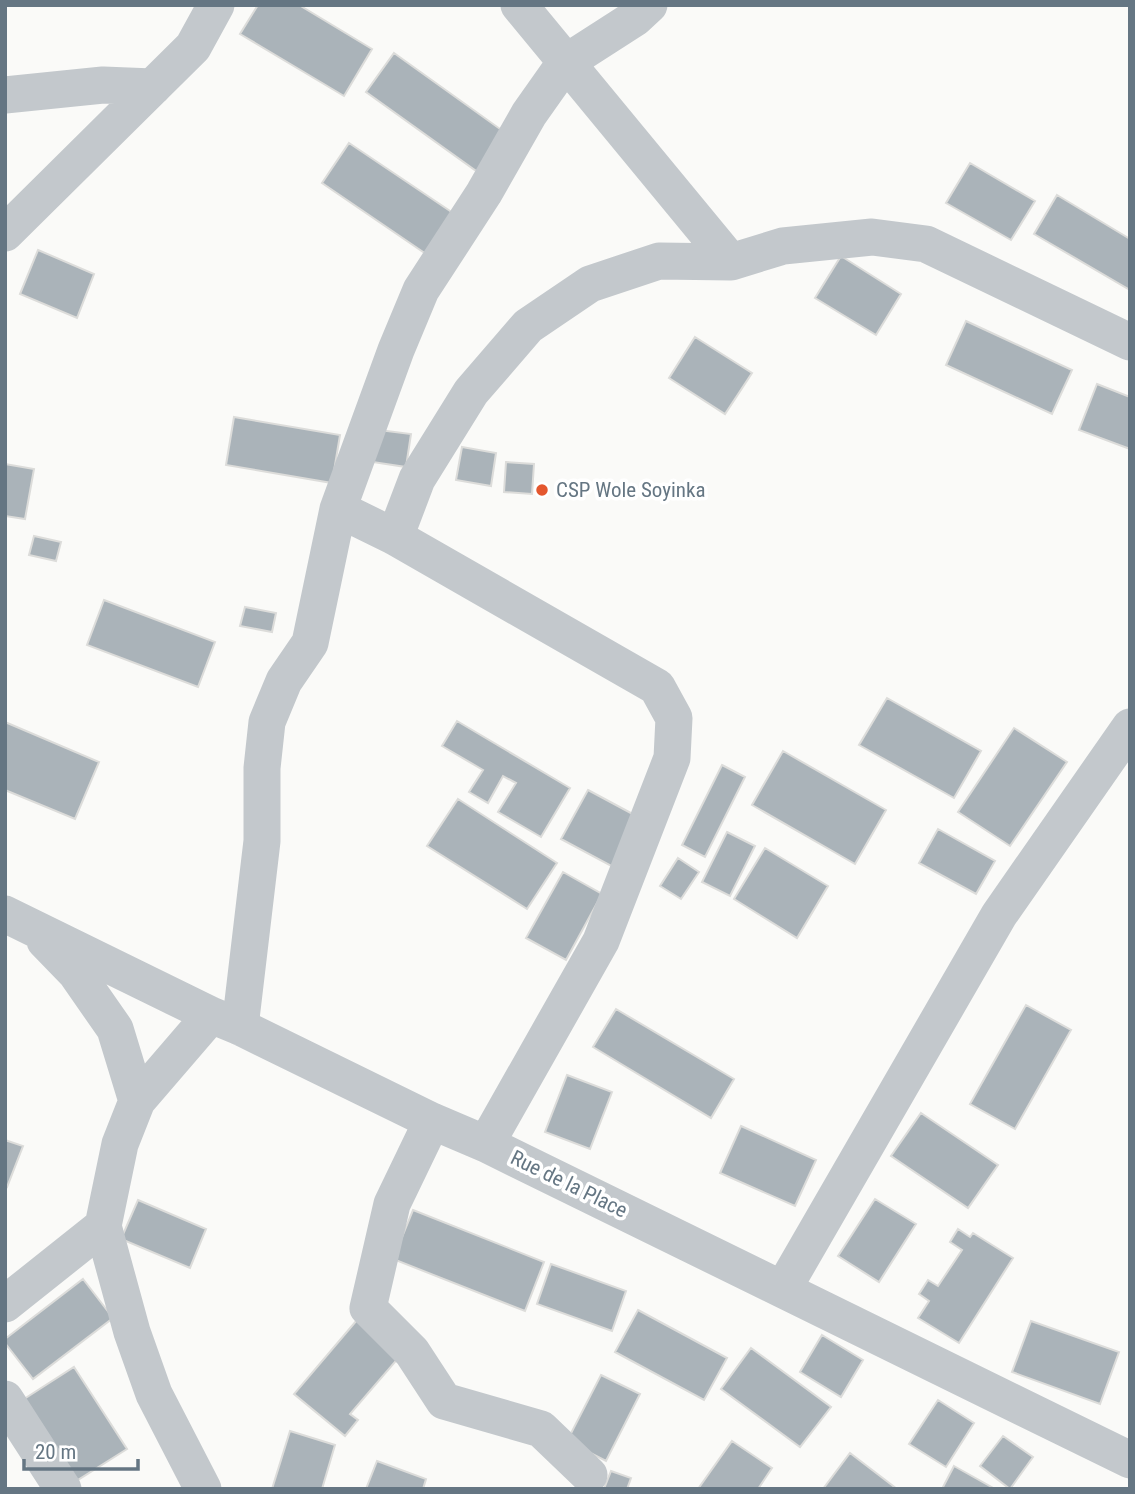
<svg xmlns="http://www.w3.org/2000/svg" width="1135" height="1494" viewBox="0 0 1135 1494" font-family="'Roboto Condensed',sans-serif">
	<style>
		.building { fill: #aab3b9; stroke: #dcdcda; stroke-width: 2 }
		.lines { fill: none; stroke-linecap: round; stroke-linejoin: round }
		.minor { stroke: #c3c8cc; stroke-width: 37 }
		.poi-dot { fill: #e4572e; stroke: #fff; stroke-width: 2.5 }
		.labels { text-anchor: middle; stroke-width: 7; stroke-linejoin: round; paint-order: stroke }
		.poi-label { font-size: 21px; fill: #657683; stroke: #fff; text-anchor: start }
		.street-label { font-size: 21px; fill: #657683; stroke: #fff }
	</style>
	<rect width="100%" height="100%" fill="#fafaf8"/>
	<!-- building -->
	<path class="building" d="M258,5H299L372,49L344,96L240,34Z
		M394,53L514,139L486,178L366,92Z
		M349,143L456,215L429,256L322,183Z
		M970,163L1035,201L1011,240L946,203Z
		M1057,195L1130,239V290L1034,234Z
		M38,250L94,274L77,318L20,294Z
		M841,256L901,294L876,335L815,298Z
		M966,321L1072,370L1052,414L946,365Z
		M695,337L752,373L725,414L669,378Z
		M1097,384L1130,397V449L1079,430Z
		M234,417L340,435L332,483L226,465Z
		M371,429L411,434L406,467L366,461Z
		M462,447L496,453L491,486L456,480Z
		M506,462L534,464L532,494L504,492Z
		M5,464L34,469L25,519L5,516Z
		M34,536L61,542L56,561L29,555Z
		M104,600L215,642L198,687L87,645Z
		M245,607L276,613L272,632L240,626Z
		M887,698L981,751L954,798L859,745Z
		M457,721L570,788L541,837L498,812L516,783L503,776L488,803L469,792L483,770L442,746Z
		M5,722L99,762L75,819L5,790Z
		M1014,728L1067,762L1010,846L958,812Z
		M783,751L886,810L855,864L752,805Z
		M722,765L745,777L705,857L682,845Z
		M588,790L642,819L615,868L561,839Z
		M458,799L557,863L527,909L427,846Z
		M938,829L995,861L976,894L919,863Z
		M727,832L755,846L730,896L702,882Z
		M765,848L828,886L797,938L734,899Z
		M678,858L699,872L681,899L660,886Z
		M563,872L602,894L566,960L526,938Z
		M1026,1005L1071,1030L1015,1129L970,1104Z
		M616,1009L734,1079L711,1118L593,1047Z
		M567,1075L612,1092L590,1149L545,1132Z
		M921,1113L998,1165L968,1208L891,1156Z
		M741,1126L816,1160L795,1206L720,1173Z
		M5,1140L23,1146L7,1187L5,1186Z
		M875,1199L916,1224L879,1282L838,1256Z
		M138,1200L206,1229L190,1268L121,1239Z
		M413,1210L544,1262L525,1311L393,1259Z
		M958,1229L970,1237L973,1233L1013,1258L959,1343L918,1318L929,1301L919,1294L928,1280L938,1286L962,1250L950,1242Z
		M551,1264L626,1291L612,1331L537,1304Z
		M83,1279L113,1318L33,1379L5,1343V1339Z
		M638,1310L727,1358L704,1400L615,1352Z
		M357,1320L401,1355L350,1414L358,1420L345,1436L294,1394Z
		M1031,1321L1119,1352L1100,1404L1012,1372Z
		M822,1335L863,1360L841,1397L800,1372Z
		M751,1348L831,1407L800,1447L721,1389Z
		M74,1367L127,1449L73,1483L21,1401Z
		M601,1375L640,1394L606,1461L567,1441Z
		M938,1400L974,1423L946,1467L909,1444Z
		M290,1431L335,1445L322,1489H272Z
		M1003,1436L1033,1457L1010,1489L980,1466Z
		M732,1441L772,1468L758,1489H698Z
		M850,1453L897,1489H823Z
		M377,1461L426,1479L423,1489H366Z
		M954,1466L995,1489H942Z
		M611,1471L631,1478L627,1489H604Z"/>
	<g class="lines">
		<!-- minor -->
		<path class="minor" d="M519,5L731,262
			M5,95L103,85L153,87
			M5,233L193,47L216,5
			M338,509L395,537L657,687L674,718L672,758L601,941L486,1144
			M395,537L417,479L471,392L528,326L590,284L659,261L731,262L783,246L872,237L926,244L1130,342
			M5,914L211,1015L240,1027L432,1121L486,1144L1130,1460
			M45,941L76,973L115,1029L137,1101
			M240,1027L262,841V768L267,722L284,681L310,643L338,509L396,350L421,290L484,193L529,114L565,63L635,18L649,5
			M432,1121L392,1204L368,1308L412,1352L444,1401L541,1429L589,1475
			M783,1289L999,915L1130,727
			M5,1304L103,1226
			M5,1399L63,1489
			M203,1489L154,1394L132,1332L103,1226L120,1144L137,1101L211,1015"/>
	</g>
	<!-- markers -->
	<circle class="poi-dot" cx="542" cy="490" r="7"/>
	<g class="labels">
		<!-- poi labels -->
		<g class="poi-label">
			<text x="556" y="497">CSP Wole Soyinka</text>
		</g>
		<!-- street labels -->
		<g class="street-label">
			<text transform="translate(569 1184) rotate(26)" y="7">Rue de la Place</text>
		</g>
	</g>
	<!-- border -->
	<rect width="1135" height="1494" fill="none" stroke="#657683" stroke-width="14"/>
	<!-- scale -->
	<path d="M24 1459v10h114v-10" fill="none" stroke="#657683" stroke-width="3.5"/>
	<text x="35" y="1459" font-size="21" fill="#657683" stroke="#ffffff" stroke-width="5" paint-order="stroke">20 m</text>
</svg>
